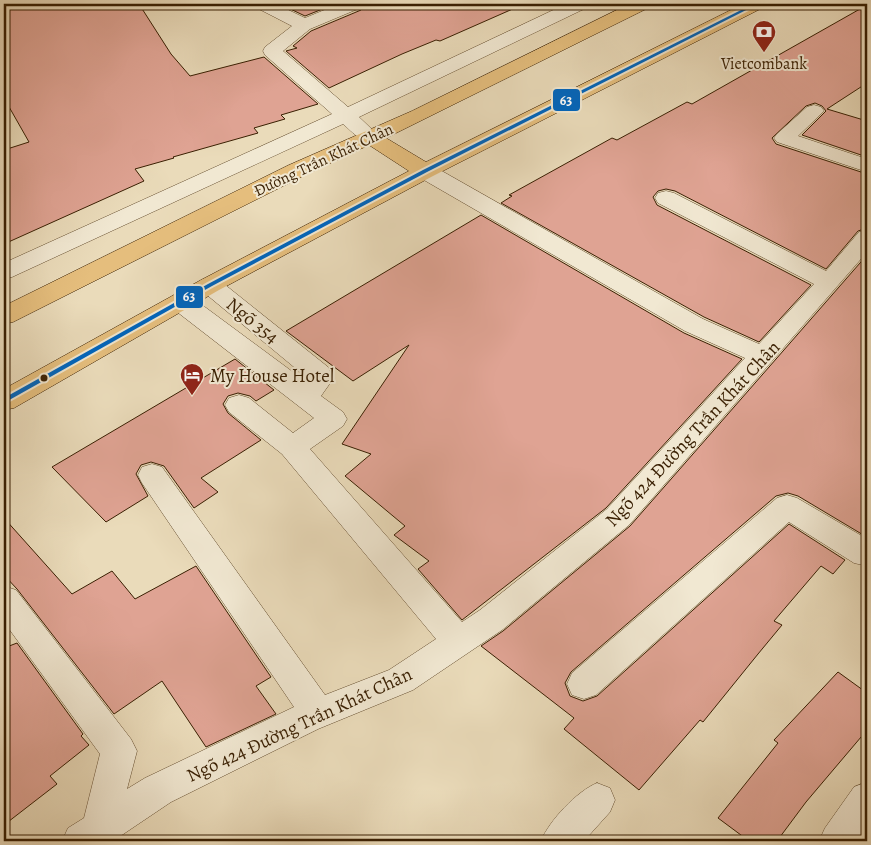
<svg xmlns="http://www.w3.org/2000/svg" width="871" height="845" viewBox="0 0 871 845" font-family="Alegreya,serif">
	<style>
		.building { fill: #dfa393; stroke: #391f02 }
		.lines { fill: none; stroke-linecap: round; stroke-linejoin: round }
		.minor-casing { stroke: #654e30; stroke-width: 1 }
		.major-casing { stroke: #391f02; stroke-width: 1 }
		.minor { fill: #f1e8d2; fill-rule: evenodd }
		.major { fill: #e5be7d; fill-rule: evenodd }
		.bus-1-casing { stroke: #f1e8d2; stroke-width: 4 }
		.bus-1 { fill: #0065bd; fill-rule: evenodd }
		.bus-dot { fill: #391f02; stroke: #f1e8d2; stroke-width: 2 }
		.labels { text-anchor: middle; stroke-width: 4; stroke-linejoin: round; paint-order: stroke }
		.far-poi-label { font-size: 16px; fill: #391f02; stroke: #f1e8d2 }
		.far-street-label { font-size: 16px; fill: #391f02; stroke: #f1e8d2 }
		.street-label { font-size: 19px; fill: #391f02; stroke: #f1e8d2 }
		.poi-label { font-size: 19px; fill: #391f02; stroke: #f1e8d2; text-anchor: start }
		.line-badge { stroke: #f1e8d2; stroke-width: 2 }
		.badge-label { font-size: 14px; text-anchor: middle; font-weight: bold; fill: #fff }
	</style>
	<rect width="100%" height="100%" fill="#eadbba"/>
	<filter id="stains"><feTurbulence type="fractalNoise" baseFrequency=".004" numOctaves="4"/><feColorMatrix values="0 0 0 0 .2 0 0 0 0 .09 0 0 0 0 .02 0 0 0 .5 -.17"/></filter>
	<radialGradient id="worn" r=".72"><stop offset=".6" stop-color="#630" stop-opacity="0"/><stop offset="1" stop-color="#630" stop-opacity=".3"/></radialGradient>
	<!-- building -->
	<path class="building" d="M4,4H139L171,54L190,76L264,57L318,104L281,115L285,119L254,128L258,133L173,157L174,158L135,169L144,181L4,244V150L29,142L4,98Z
		M280,4H335L305,16Z
		M365,4H524L440,41L436,40L402,54L329,88L286,51L297,48L293,46L311,31L361,10Z
		M867,5V83L827,109L867,121V157L802,135L826,111L822,106L815,103L806,106L772,138L776,144L867,174V228L858,231L826,269L675,191L666,189L658,191L653,197L657,205L811,285L759,342L704,317L501,203L512,196L509,195L612,138L617,140L687,102L692,104Z
		M481,215L684,333L742,359L606,508L462,620L418,569L429,561L394,535L405,526L345,476L371,454L342,444L409,345L353,381L286,331Z
		M867,255V533L865,536L798,496L788,493L776,496L571,672L565,683L570,696L583,701L597,696L789,524L845,560L833,574L821,566L774,621L782,625L758,654L703,722L700,720L639,790L564,729L574,718L481,646L503,631L630,526Z
		M235,359L274,390L256,401L250,396L238,393L228,396L223,404L228,413L261,440L201,478L218,492L194,508L164,466L151,462L141,465L136,474L148,496L106,522L52,467Z
		M4,518L72,594L112,571L135,599L196,566L271,677L256,686L276,714L206,747L162,681L114,714L17,589L4,575Z
		M17,643L83,734L81,736L89,745L50,776L57,784L4,825V648Z
		M838,672L867,693V730L806,802L777,841H749L718,818L778,743L774,740Z"/>
	<g class="lines">
		<!-- minor casing -->
		<g class="minor-casing">
			<path id="minor" d="M254,4H276L305,18L339,4H363L360,8L310,29L283,51L348,107L566,4H589L586,8L359,117L379,136L376,140C361,144 354,133 343,124L12,277L4,279V263L332,114L265,55L263,51L265,47L292,26L257,8Z
				M814,105L821,107L824,111L798,136L867,159V172L777,142L774,138L777,134L807,107Z
				M425,165L433,166L703,319L759,344L814,284L658,203L655,198L658,193L666,191L674,193L826,271L859,232L867,230V252L629,525L502,630L413,690L318,729L171,802L113,841H62L68,828L84,818L100,754L4,622V586L16,590L131,739L137,751L127,789L145,778L294,707L142,483L138,475L142,467L152,464L162,467L325,695L389,670L436,639L282,454L229,412L225,405L229,398L239,395L249,398L293,433L314,418L172,308L169,302L172,296L181,294L190,296L305,381L306,377L201,290L198,285L201,280L210,277L219,280L328,367L333,379L321,396L343,412L347,419L343,426L310,449L462,622L480,610L607,509L745,358L685,331L417,176L414,171L417,166Z
				M787,495L797,498L867,539V566L854,563L789,522L596,695L584,699L572,695L567,684L572,673L777,498Z
				M867,782V830L860,841H819L825,828L854,787Z
				M597,783L610,788L615,800L610,812L584,841H541C549,821 577,791 597,783Z"/>
		</g>
		<!-- major casing -->
		<g class="major-casing">
			<path id="major" d="M629,4H651L648,8L386,138L426,162L743,4H765L762,8L433,176L219,290L14,408L4,410V389L201,280L409,171L369,145L305,175L13,322L4,324V306L289,165L412,111Z"/>
		</g>
		<!-- minor -->
		<use href="#minor" class="minor"/>
		<!-- major -->
		<use href="#major" class="major"/>
		<!-- bus-1 casing -->
		<g class="bus-1-casing">
			<path id="bus-1" d="M753,4H758L427,172L212,286L4,403V398L208,284L423,170Z"/>
		</g>
		<!-- bus-1 -->
		<use href="#bus-1" class="bus-1"/>
	</g>
	<!-- icons -->
	<defs>
		<g id="bank-pin" transform="scale(1.25)"><path d="M0 17L-7.5 6A9.5 9.5 0 1 1 7.5 6Z" fill="#8f2418" stroke="#f1e8d2"/><path d="M-6-4H6V4H-6ZM0-2.3a2.3 2.3 0 1 0 0 4.6a2.3 2.3 0 1 0 0-4.6Z" fill="#fff"/></g>
		<g id="hotel-pin" transform="scale(1.25)"><path d="M0 17L-7.5 6A9.5 9.5 0 1 1 7.5 6Z" fill="#8f2418" stroke="#f1e8d2"/><path d="M-6-4.5h1.5V1H6V5H4.5V3h-9V5H-6ZM-4 0a1.8 1.8 0 1 1 3.6 0ZM.5 0V-2.5h3Q6-2.5 6 0Z" fill="#fff"/></g>
	</defs>
	<g fill-rule="evenodd">
		<use href="#bank-pin" x="764" y="32"/>
		<use href="#hotel-pin" x="192" y="375"/>
	</g>
	<!-- markers -->
	<circle class="bus-dot" cx="44" cy="378" r="4.5"/>
	<g class="labels">
		<!-- far-poi labels -->
		<g class="far-poi-label">
			<text x="764" y="69">Vietcombank</text>
		</g>
		<!-- far-street labels -->
		<g class="far-street-label">
			<text transform="translate(323 159) rotate(-25)" y="6">Đường Trần Khát Chân</text>
		</g>
		<!-- street labels -->
		<g class="street-label">
			<text transform="translate(253 320) rotate(39)" y="7">Ngõ 354</text>
			<text transform="translate(692 433) rotate(-47)" y="7">Ngõ 424 Đường Trần Khát Chân</text>
			<text transform="translate(299 724) rotate(-25)" y="7">Ngõ 424 Đường Trần Khát Chân</text>
		</g>
		<!-- poi labels -->
		<g class="poi-label">
			<text x="210" y="382">My House Hotel</text>
		</g>
	</g>
	<g class="line-badge">
		<rect x="552" y="88" width="29" height="24" rx="5" fill="#0065bd"/>
		<rect x="175" y="285" width="29" height="24" rx="5" fill="#0065bd"/>
	</g>
	<g class="badge-label">
		<text x="566" y="105">63</text>
		<text x="189" y="301">63</text>
	</g>
	<!-- margin -->
	<rect width="871" height="845" fill="none" stroke="#eadbba" stroke-width="20"/>
	<rect x="5" y="5" width="861" height="835" fill="none" stroke="#391f02" stroke-width="2.5"/>
	<rect x="10" y="10" width="851" height="825" fill="none" stroke="#391f02"/>
	<rect width="100%" height="100%" filter="url(#stains)"/>
	<rect width="100%" height="100%" fill="url(#worn)"/>
</svg>
